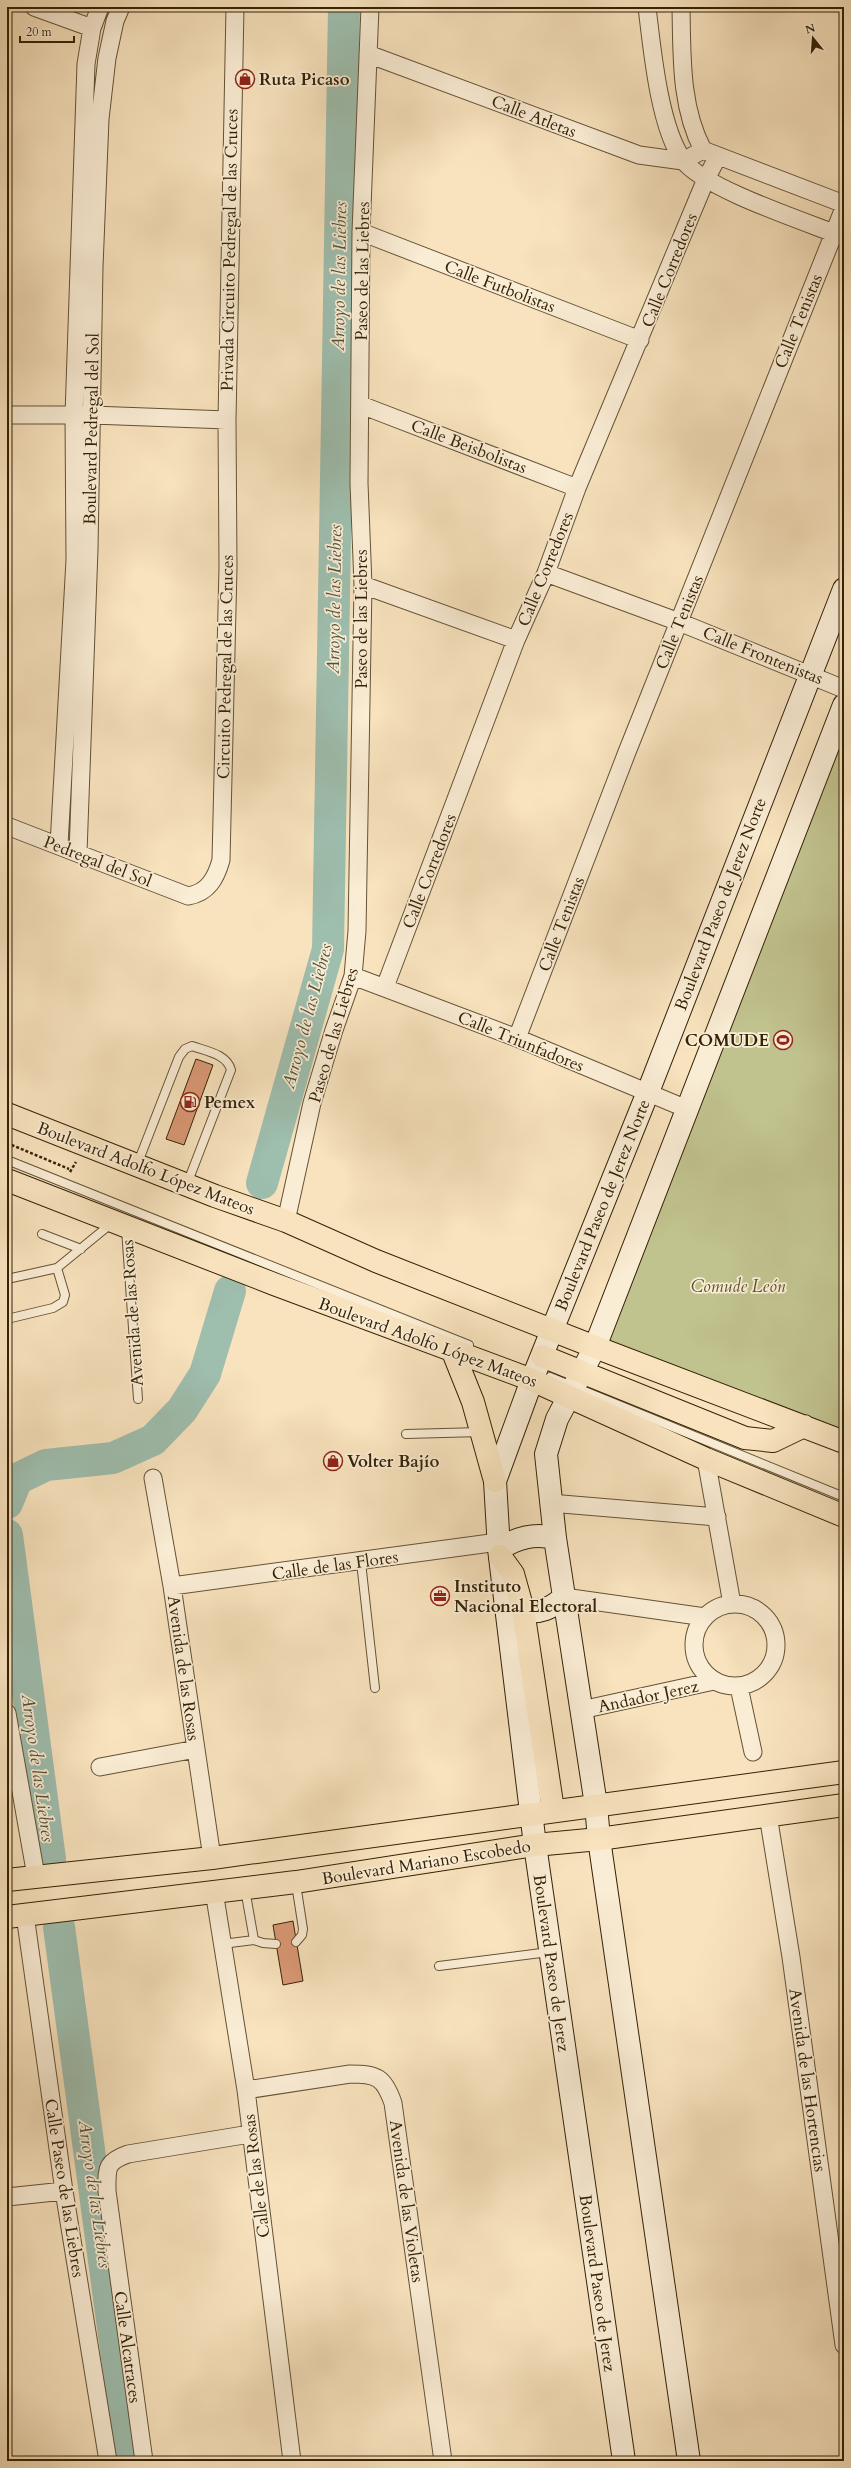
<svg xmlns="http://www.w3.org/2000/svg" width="851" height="2468" viewBox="0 0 851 2468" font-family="Cardo,serif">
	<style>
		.green { fill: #c1c38f; stroke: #7a724a }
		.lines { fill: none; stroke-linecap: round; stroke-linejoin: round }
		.river { stroke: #9ebeae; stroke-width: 32 }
		.building { fill: #db9975; stroke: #342206 }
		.lane-casing { stroke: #655234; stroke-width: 10 }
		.street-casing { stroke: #655234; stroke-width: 19 }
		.secondary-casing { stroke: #342206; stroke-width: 24 }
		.primary-casing { stroke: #342206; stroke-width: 24 }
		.path { stroke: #342206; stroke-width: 2.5; stroke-dasharray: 3 2; stroke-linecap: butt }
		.lane { stroke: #faedd5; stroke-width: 8 }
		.street { stroke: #faedd5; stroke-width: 17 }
		.secondary { stroke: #faedd5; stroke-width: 22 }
		.primary { stroke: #f8e3be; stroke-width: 22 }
		.labels { text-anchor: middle; stroke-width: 3.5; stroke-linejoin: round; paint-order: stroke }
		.poi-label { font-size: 17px; font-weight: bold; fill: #342206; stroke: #faedd5; text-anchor: start }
		.street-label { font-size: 17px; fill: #342206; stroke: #faedd5 }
		.park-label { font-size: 17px; font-style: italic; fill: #5e522f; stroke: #faedd5 }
		.water-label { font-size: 18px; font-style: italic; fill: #545138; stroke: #faedd5 }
	</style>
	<rect width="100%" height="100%" fill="#f8e3be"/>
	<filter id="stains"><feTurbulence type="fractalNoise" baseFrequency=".005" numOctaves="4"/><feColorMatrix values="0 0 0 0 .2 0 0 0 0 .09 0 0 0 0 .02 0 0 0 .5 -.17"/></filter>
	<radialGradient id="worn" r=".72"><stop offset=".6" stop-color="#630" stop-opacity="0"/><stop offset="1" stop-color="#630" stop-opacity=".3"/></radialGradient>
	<!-- green -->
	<path class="green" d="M844,732V1448L600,1349Z"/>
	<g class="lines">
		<!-- river -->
		<path class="river" d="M262,1183L328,949L344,7
			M7,1503L17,1479L46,1465L113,1458L153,1440L182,1410L205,1374L230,1291
			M7,1535L50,1859
			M59,1927L131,2461"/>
	</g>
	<!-- building -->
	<path class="building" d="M196,1059L213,1065L184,1145L166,1139Z
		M293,1921L303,1981L283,1985L273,1925Z"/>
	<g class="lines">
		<!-- lane casing -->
		<g class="lane-casing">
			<path id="lane" d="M7,1160L469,1345
				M137,1165L179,1057L185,1049L192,1046C206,1051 227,1054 231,1070L187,1184
				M126,1229L138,1399
				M42,1234L81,1249
				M7,1279L57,1268L112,1223
				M7,1319L53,1308L63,1302L65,1295L57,1268
				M550,1377L844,1497
				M406,1434L481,1432
				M361,1562L375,1688
				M296,1884L303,1929L302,1935L296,1942
				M245,1889L254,1940L263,1943L276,1944
				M222,1944L254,1940
				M439,1966L549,1952"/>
		</g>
		<!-- street casing -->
		<g class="street-casing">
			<path id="street" d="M34,7L92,28
				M647,7C652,48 659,127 683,160C702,188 809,223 844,237
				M681,7C682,55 680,107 703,150L844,204
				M368,54L639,155L683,161L703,150
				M361,232L640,340
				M361,405L577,488
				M7,415H92L227,420
				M546,573L679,622L844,689
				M363,585L516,640
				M7,826L188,896C208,893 216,878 221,860L228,567L227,420L235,7
				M59,845L75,560L74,415L86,64L92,28L100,7
				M78,853L89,549L94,267L100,119L107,58L115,21L121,7
				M353,976L517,1038L687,1109
				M385,987L516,640L546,573L577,488L706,179L718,156
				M517,1038L627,752L844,208
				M286,1221L312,1103L334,1030L353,976L357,931L363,585L359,483L361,232L370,7
				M706,1459L732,1604
				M153,1478L172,1586L212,1858
				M550,1503L717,1517
				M172,1586L498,1542
				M564,1597L705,1617
				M694 1645a41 41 0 1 1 82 0a41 41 0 1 1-82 0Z
				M739,1687L753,1752
				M581,1710L714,1681
				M7,1713L36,1876
				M100,1767L196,1749
				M768,1815L791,1957L844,2345
				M214,1891L246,2090L292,2461
				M25,1915L64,2191L108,2461
				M246,2090L350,2074C377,2074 384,2077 393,2103L443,2461
				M7,2197L64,2191
				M144,2461L107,2191C107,2169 105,2162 128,2154L250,2134"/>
		</g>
		<!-- secondary casing -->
		<g class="secondary-casing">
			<path id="secondary" d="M499,1549C517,1538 533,1533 555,1538
				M523,1610C540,1614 552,1608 564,1597
				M624,2461L535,1845L499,1549L495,1481L532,1380L648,1092L844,589
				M689,2461L599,1839L596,1805L555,1538L546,1454L557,1419L595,1347L844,705"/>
		</g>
		<!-- primary casing -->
		<g class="primary-casing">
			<path id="primary" d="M7,1114L215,1196L286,1221L376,1261L595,1347L844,1442
				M7,1180L274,1284L532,1380L706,1459L844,1516
				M453,1352L473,1402L495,1481
				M542,1356L745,1438L773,1441L804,1426
				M500,1556L513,1574L523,1610L553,1810
				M7,1880L212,1858L844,1772
				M7,1917L296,1882L535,1845L599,1839L844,1805"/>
		</g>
		<!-- path -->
		<path class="path" d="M7,1143L69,1169
			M70,1172L76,1162"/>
		<!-- lane -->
		<use href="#lane" class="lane"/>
		<!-- street -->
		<use href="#street" class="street"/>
		<!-- secondary -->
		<use href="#secondary" class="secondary"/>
		<!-- primary -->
		<use href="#primary" class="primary"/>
	</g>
	<!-- icons -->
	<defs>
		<g id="shop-ring" transform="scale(1)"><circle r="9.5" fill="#faedd5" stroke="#8f2418" stroke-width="1.5"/><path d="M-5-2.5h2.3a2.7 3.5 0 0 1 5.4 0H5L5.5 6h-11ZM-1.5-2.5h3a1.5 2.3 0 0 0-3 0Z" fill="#8f2418"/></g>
		<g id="stadium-ring" transform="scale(1)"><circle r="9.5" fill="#faedd5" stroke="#8f2418" stroke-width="1.5"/><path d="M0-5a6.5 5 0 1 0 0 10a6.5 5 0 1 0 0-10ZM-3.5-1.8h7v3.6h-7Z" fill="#8f2418"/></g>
		<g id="fuel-ring" transform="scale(1)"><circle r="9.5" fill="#faedd5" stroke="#8f2418" stroke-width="1.5"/><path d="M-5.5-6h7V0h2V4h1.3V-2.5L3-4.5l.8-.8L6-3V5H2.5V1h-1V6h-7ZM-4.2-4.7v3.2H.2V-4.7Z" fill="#8f2418"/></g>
		<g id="office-ring" transform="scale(1)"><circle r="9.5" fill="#faedd5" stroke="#8f2418" stroke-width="1.5"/><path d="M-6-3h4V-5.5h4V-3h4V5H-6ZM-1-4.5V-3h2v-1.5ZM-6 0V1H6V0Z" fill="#8f2418"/></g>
	</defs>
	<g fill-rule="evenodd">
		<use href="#shop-ring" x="245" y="79"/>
		<use href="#stadium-ring" x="783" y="1040"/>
		<use href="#fuel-ring" x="190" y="1102"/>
		<use href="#shop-ring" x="333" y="1461"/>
		<use href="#office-ring" x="440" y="1596"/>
	</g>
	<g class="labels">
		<!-- poi labels -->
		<g class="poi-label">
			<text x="259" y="85">Ruta Picaso</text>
			<text x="769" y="1046" text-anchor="end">COMUDE</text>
			<text x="204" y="1108">Pemex</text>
			<text x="347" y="1467">Volter Bajío</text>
			<text x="454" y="1592">Instituto<tspan x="454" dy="20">Nacional Electoral</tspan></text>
		</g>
		<!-- street labels -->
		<g class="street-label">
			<text transform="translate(534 116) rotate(21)" y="6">Calle Atletas</text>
			<text transform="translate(229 250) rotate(-89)" y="6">Privada Circuito Pedregal de las Cruces</text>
			<text transform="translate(669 270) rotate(-68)" y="6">Calle Corredores</text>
			<text transform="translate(362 271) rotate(-89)" y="6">Paseo de las Liebres</text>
			<text transform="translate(500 286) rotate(21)" y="6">Calle Futbolistas</text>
			<text transform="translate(798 321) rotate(-68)" y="6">Calle Tenistas</text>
			<text transform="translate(91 429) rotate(-89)" y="6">Boulevard Pedregal del Sol</text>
			<text transform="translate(469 446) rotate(21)" y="6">Calle Beisbolistas</text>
			<text transform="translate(545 569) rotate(-68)" y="6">Calle Corredores</text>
			<text transform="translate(361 619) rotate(-90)" y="6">Paseo de las Liebres</text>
			<text transform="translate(679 622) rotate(-68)" y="6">Calle Tenistas</text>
			<text transform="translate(763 655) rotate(22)" y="6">Calle Frontenistas</text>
			<text transform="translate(225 667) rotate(-89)" y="6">Circuito Pedregal de las Cruces</text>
			<text transform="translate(98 861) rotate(21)" y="6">Pedregal del Sol</text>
			<text transform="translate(429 871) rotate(-69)" y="6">Calle Corredores</text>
			<text transform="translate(720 904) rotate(-69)" y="6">Boulevard Paseo de Jerez Norte</text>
			<text transform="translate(561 924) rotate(-69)" y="6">Calle Tenistas</text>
			<text transform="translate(333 1035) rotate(-74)" y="6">Paseo de las Liebres</text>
			<text transform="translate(521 1041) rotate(22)" y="6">Calle Triunfadores</text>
			<text transform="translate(146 1168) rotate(21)" y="6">Boulevard Adolfo López Mateos</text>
			<text transform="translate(602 1205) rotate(-68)" y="6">Boulevard Paseo de Jerez Norte</text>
			<text transform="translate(132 1313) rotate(-94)" y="6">Avenida de las Rosas</text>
			<text transform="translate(428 1342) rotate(20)" y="6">Boulevard Adolfo López Mateos</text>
			<text transform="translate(335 1565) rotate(-8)" y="6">Calle de las Flores</text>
			<text transform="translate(184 1668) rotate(82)" y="6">Avenida de las Rosas</text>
			<text transform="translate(648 1696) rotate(-12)" y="6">Andador Jerez</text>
			<text transform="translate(426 1862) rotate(-9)" y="6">Boulevard Mariano Escobedo</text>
			<text transform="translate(552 1963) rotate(82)" y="6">Boulevard Paseo de Jerez</text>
			<text transform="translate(808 2080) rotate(82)" y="6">Avenida de las Hortencias</text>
			<text transform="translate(256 2176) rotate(-97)" y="6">Calle de las Rosas</text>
			<text transform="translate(65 2188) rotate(81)" y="6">Calle Paseo de las Liebres</text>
			<text transform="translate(407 2201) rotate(82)" y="6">Avenida de las Violetas</text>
			<text transform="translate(598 2283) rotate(82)" y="6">Boulevard Paseo de Jerez</text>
			<text transform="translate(128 2347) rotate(82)" y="6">Calle Alcatraces</text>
		</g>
		<!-- park labels -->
		<g class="park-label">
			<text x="738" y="1292">Comude León</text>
		</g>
		<!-- water labels -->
		<g class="water-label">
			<text transform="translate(339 276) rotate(-89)" y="6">Arroyo de las Liebres</text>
			<text transform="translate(334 599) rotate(-89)" y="6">Arroyo de las Liebres</text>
			<text transform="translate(307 1016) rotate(-75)" y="6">Arroyo de las Liebres</text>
			<text transform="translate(38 1768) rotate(82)" y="6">Arroyo de las Liebres</text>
			<text transform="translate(95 2194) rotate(82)" y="6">Arroyo de las Liebres</text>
		</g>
	</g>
	<!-- margin -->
	<rect width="851" height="2468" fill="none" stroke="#f8e3be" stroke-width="24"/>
	<rect x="8" y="8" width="835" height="2452" fill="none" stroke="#342206" stroke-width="2"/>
	<rect x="12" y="12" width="827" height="2444" fill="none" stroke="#342206"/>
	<!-- north arrow -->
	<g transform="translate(813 38) rotate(343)" stroke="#faedd5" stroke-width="3" paint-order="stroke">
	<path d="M0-3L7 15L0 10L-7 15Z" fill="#342206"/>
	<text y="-6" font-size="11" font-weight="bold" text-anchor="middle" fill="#342206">N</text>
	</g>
	<!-- scale -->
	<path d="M20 36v6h54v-6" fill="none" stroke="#342206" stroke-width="2"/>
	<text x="26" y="36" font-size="12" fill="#342206" stroke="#faedd5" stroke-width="3" paint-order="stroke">20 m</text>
	<rect width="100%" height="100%" filter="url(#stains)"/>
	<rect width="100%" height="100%" fill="url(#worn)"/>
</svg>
